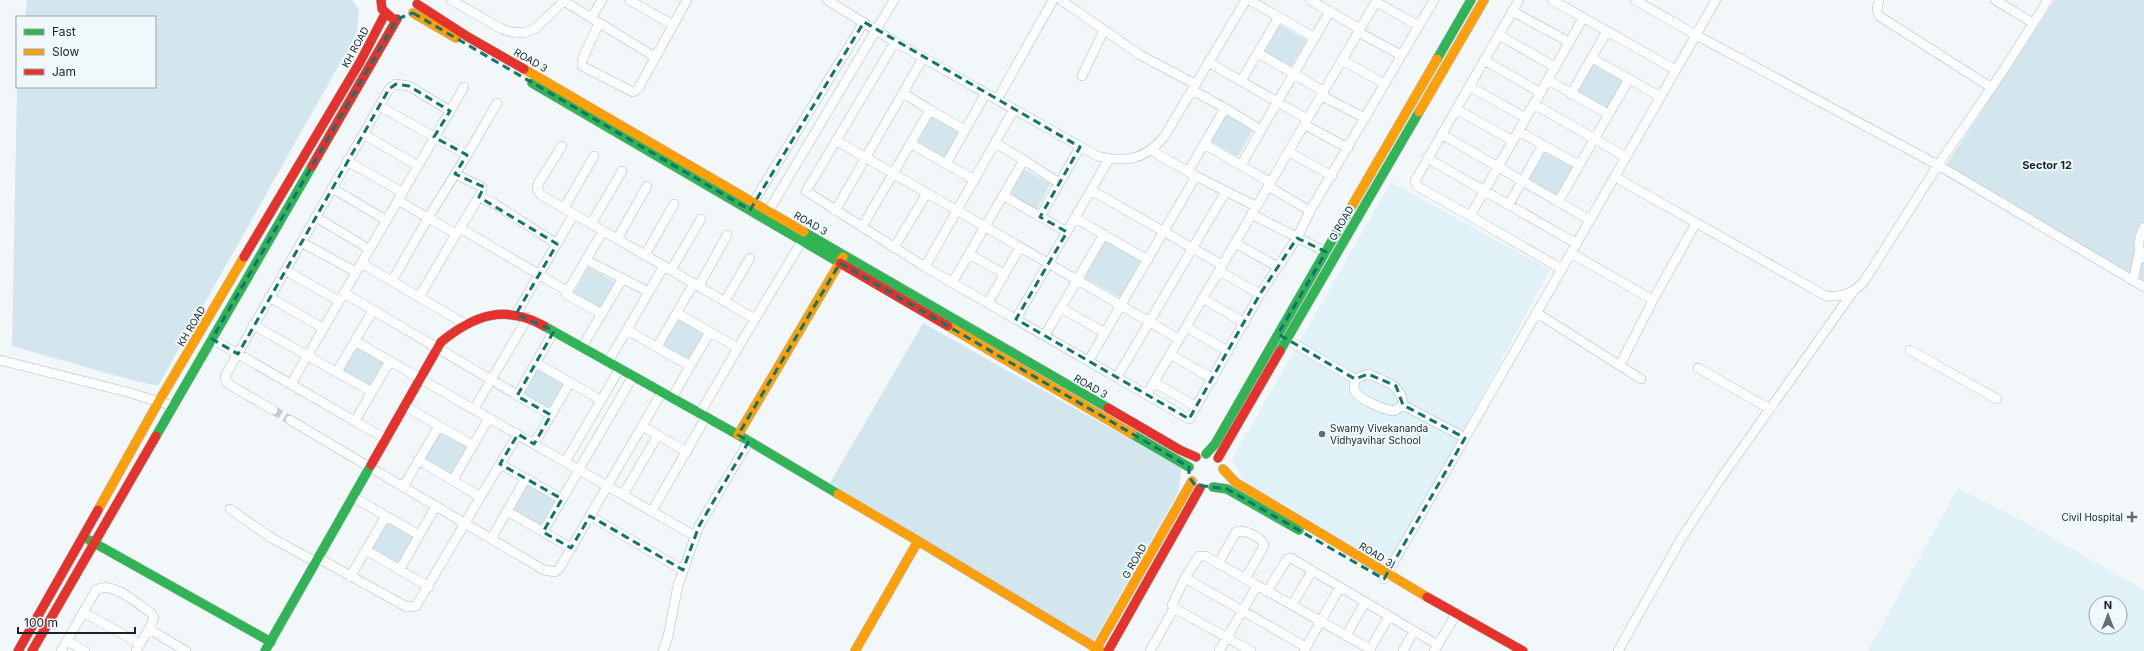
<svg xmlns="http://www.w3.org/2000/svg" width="2144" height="651" viewBox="0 0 2144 651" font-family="Inter,sans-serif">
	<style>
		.built { fill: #e0f1f7; fill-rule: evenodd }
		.green { fill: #d4e6ed }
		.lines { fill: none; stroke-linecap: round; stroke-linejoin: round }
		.street-tunnel { stroke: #c7cdcf; stroke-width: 9; stroke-dasharray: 9 4.5; stroke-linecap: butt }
		.street-casing { stroke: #b3babc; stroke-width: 10 }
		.fast-casing { stroke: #b3babc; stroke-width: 10 }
		.slow-casing { stroke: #b3babc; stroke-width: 10 }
		.jam-casing { stroke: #b3babc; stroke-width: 10 }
		.street { stroke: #fdfefe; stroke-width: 9 }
		.fast { stroke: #30b455; stroke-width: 9 }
		.slow { stroke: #ff9f0a; stroke-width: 9 }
		.jam { stroke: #e5322d; stroke-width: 9 }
		.marked { fill: none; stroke: #0f766e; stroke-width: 3; stroke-dasharray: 8 5; stroke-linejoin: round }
		.poi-dot { fill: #666e70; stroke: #eff9fc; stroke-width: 1.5 }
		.labels { text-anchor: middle; stroke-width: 4; stroke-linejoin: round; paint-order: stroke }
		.street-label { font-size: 10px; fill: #1b2327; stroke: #eff9fc }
		.poi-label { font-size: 10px; fill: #1b2327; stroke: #eff9fc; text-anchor: start }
		.neighbourhood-label { font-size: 11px; font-weight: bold; fill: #1b2327; stroke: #eff9fc }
	</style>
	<rect width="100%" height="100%" fill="#f2f8f9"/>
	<!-- built -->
	<path class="built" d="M1391,182L1550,270L1389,568L1244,481L1232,459Z
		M1958,488L2014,516L2144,590V651H1868ZM2096,603H2120V627H2096Z"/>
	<!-- green -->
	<path class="green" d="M27,0H352L359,10L357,33L158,386L131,380L12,346L17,87H155V17H25Z
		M2055,0H2144V287L1941,173Z
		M1280,25L1307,40L1291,67L1264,52Z
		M1595,62L1625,79L1607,111L1576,94Z
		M1226,115L1253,130L1238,157L1211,142Z
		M932,116L959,131L944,158L917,143Z
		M1545,149L1576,166L1557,198L1527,181Z
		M1024,169L1051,184L1036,211L1009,196Z
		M1105,241L1141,261L1121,298L1084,278Z
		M588,267L615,282L600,309L573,294Z
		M678,318L705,333L690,360L662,345Z
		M923,323L1181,468L1179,491L1093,643L830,483Z
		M357,345L385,360L369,387L342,372Z
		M538,369L565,384L550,411L523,396Z
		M440,432L467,447L452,474L425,459Z
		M528,484L556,499L540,526L513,511Z
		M387,522L414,537L399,564L372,549Z"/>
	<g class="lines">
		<!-- street-tunnel -->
		<path class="street-tunnel" d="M273,410L290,420"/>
		<!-- street casing -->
		<g class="street-casing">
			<path id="street" d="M451,0L502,29L511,32L524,33L536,28L565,0
				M562,0L655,57
				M629,0L673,25
				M827,0L895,42L1097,156C1125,163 1145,160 1164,137L1246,0
				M1061,0L1140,55L1195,84
				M1310,0L1360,29
				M1552,0L1676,70
				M1635,0L1696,35L1938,165L2144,287
				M1879,0L1877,10L1879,16L1992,88
				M1995,0L2033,23
				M1376,2L1419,26
				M1512,11L1569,42
				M1279,17L1315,38
				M591,18L602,0
				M599,23L582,60V66L633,92L638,89L687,0
				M1358,32L1401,55
				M1499,35L1555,67
				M895,42L806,191L925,267L1189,419L1260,294L1297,238L1310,211L1434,0
				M1258,53L1323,91
				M1592,58L1629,79
				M1342,60L1385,84
				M1484,60L1541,93
				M1208,62L1307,119
				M1082,76L1104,30
				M1548,80L1608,114
				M1241,81L1279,17L1249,0
				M1469,86L1526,118
				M1571,94L1607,31
				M1322,96L1365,118
				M997,100L1053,0
				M1534,104L1626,157
				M379,106L467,155L428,218L398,200
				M1225,108L1261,130
				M1456,109L1513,141
				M930,110L965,130
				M1305,125L1348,148
				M363,134L418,166
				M1441,134L1590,220
				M837,141L1179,339
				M911,144L975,180
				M1204,144L1270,182
				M1543,145L1579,165
				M1152,151L1196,176L1255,206
				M1289,152L1332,176
				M467,155L497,103
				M1427,158L1577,244
				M1024,160L1059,183
				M347,161L402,192
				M946,164L986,93
				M1241,165L1330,11
				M1188,172L1225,108L1192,90
				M455,174L482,187V191L479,197
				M1615,177L1826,296C1843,297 1851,294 1863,283L1938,165L2001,74L2048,0
				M1268,186L1310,211
				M332,188L386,220
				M1091,190L1222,265
				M1004,196L1067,232
				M1558,202L1629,79L1661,97
				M1509,204L1543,145L1519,131
				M564,208L594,156
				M750,208L864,22
				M835,211L923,58
				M574,214L755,319L700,413
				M1251,214L1326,252
				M766,215L894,0
				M1470,216L1417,186L1415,181L1519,0
				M316,217L369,249
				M1040,217L1080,147
				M1075,218L1148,260
				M591,224L622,171
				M862,227L930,110L903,93
				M2144,227C2139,237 2135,249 2144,258
				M460,228L567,291
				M456,234L479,197L493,203L557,244
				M617,239L647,186
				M301,242L356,272
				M1235,243L1278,267
				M894,248L927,193
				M1571,253L1653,300L1696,223
				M969,254L1004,274
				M645,255L674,204
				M586,260L603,231
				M361,263L465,324
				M925,267L1014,109
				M1562,269L1470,216L1583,18
				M285,270L339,301
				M671,270L701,219
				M1219,271L1260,294
				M392,281L428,218L456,234L419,297
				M2133,281L2139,253
				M952,283L1024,160L995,143
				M699,286L727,235
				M344,293L551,415L570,382
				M269,297L323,328
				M1202,298L1245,323
				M725,301L750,258
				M988,303L1020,247
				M1061,308L1105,333
				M373,310L355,341L565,462L620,368
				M677,313L738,348
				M1537,313L1641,379
				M516,314L574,214L541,195L537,189L538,184L562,146
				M602,314L566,294L586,260L649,292
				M755,319L802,241
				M1016,319L1109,159
				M253,325L372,392
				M1186,327L1228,351
				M627,330L690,366L672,398
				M1045,335L1104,234
				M212,339L386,439
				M1286,339L1355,379L1368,374C1385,381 1402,385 1403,405L1465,438
				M582,347L623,278
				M657,347L694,283
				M1910,350L1997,399
				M1170,354L1213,379
				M0,360L127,392L173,406
				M1089,360L1196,176
				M608,362L664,266
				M536,363L601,400
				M1620,365L1653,300
				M690,366L710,332
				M1698,368L1770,409
				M337,372L355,341
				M1117,377L1226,191
				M1355,379C1355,382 1354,386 1354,389C1356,399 1385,410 1394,411L1403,405
				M1154,382L1195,406
				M291,384L464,87
				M1147,394L1377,0
				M517,396L554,331
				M474,409L528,317
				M273,410L230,385L226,381L225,376L389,89L396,84L409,86L450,111
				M290,420L544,570L555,572L559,569L662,392
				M355,421L390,361
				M439,426L473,445
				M644,427L687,452
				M518,434L500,464L562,499
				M534,444L551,415
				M418,460L481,497
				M565,462L695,536
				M453,480L489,418
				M403,487L439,426L405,406
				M623,495L658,435
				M353,497L419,535
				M230,509L270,537L316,562
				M507,511L571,548
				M652,511L706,417
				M590,516L683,570
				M543,532L633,376
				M491,539L526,478
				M366,550L429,587
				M318,558L407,607L416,606L500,464
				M1218,564L1236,532C1245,529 1262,537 1264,546L1245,579
				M400,569L436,506
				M350,577L386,516
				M1185,578L1306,647
				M1384,579L1716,0
				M1267,592L1287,559L1291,558L1438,645
				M1292,605L1312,571
				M83,612L140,644
				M1346,636L1365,602
				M67,641L85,651
				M61,651L96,590C113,580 137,604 151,613L154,618L149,629
				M136,651L149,629L186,651
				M663,651L668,636L678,585L699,526L749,441
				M1150,651L1174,608
				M1219,651L1257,586
				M1251,651L1174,608L1172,605L1185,578L1199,556H1205L1370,649
				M1304,651L1340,587
				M1369,651L1389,616
				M1403,651L1414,631
				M1434,651L1457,613
				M1618,651L1681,539L1721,478L1852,293"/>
		</g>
		<!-- fast casing -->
		<g class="fast-casing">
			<path id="fast" d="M1437,59L1471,0
				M532,83L840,263
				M804,232L1108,408
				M544,326L749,441L838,494
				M1280,351L1419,112
				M1132,434L1189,467
				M156,436L312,166
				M1206,454L1215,444L1349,211
				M1213,487L1227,489L1299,530
				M89,540L271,642
				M265,651L371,465"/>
		</g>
		<!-- slow casing -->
		<g class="slow-casing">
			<path id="slow" d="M413,13L456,38
				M524,69L804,232
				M1419,112L1484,0
				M1349,211L1437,59
				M948,326L1132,434
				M738,435L843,257
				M1223,469L1235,482L1427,597
				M838,494L918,541L855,651
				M98,510L159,401L244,257
				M918,541L1101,651
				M1095,651L1192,481"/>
		</g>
		<!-- jam casing -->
		<g class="jam-casing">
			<path id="jam" d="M381,0L382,9L392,18
				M417,4L468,37L524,69
				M312,166L397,19
				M244,257L360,62L385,14
				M840,263L948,326
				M1108,408L1180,450L1196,457
				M1218,458L1280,351
				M371,465L441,342C474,315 505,304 544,326
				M1427,597L1523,651
				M18,651L98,510
				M32,651L156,436
				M1108,651L1200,488"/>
		</g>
		<!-- street -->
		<use href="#street" class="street"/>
		<!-- fast -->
		<use href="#fast" class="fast"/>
		<!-- slow -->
		<use href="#slow" class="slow"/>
		<!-- jam -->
		<use href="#jam" class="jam"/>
	</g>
	<!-- marked area -->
	<path class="marked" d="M413,13L750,210L864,22L1080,147L1040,217L1067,232L1016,319L1189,419L1260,294L1297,238L1326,252L1278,334L1355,379L1368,374L1396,386L1403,405L1465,438L1384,579L1227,489L1195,485L1189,477V467L840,263L738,435L749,441L699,526L683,570L590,516L571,548L543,532L562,499L500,464L518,434L534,444L551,415L517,396L554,331L516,314L557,244L479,197L484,187L455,174L467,155L434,137L450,111L409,86L396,84L389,89L238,354L212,339L397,19Z"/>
	<!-- markers -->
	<g class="poi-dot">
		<circle cx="1322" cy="434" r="4"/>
		<path d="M2130 511h4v4h4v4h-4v4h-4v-4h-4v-4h4z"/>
	</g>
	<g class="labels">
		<!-- street labels -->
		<g class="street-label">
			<text transform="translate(355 47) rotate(-61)" y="4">KH ROAD</text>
			<text transform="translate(531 60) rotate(30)" y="4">ROAD 3</text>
			<text transform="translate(811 223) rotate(30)" y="4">ROAD 3</text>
			<text transform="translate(1341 223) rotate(-60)" y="4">G ROAD</text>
			<text transform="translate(191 326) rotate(-59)" y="4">KH ROAD</text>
			<text transform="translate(1091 386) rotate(30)" y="4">ROAD 3</text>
			<text transform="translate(1376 554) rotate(31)" y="4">ROAD 3</text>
			<text transform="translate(1134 561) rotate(-60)" y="4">G ROAD</text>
		</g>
		<!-- poi labels -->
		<g class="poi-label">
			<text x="1330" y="432">Swamy Vivekananda<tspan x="1330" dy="12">Vidhyavihar School</tspan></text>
			<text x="2123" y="521" text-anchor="end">Civil Hospital</text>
		</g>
		<!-- neighbourhood labels -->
		<g class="neighbourhood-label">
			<text x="2047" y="169">Sector 12</text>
		</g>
	</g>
	<!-- legend -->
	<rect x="16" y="16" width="140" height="72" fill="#eff9fc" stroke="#9aa3a7"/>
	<rect x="24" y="29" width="20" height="6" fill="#30b455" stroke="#9aa3a7"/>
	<text x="52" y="36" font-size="12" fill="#1b2327">Fast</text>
	<rect x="24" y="49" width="20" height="6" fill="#ff9f0a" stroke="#9aa3a7"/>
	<text x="52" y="56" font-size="12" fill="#1b2327">Slow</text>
	<rect x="24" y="69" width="20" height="6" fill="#e5322d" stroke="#9aa3a7"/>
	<text x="52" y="76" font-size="12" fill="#1b2327">Jam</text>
	<!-- north arrow -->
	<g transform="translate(2108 615)"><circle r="19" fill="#eff9fc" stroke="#9aa3a7"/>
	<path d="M0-3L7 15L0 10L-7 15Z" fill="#666e70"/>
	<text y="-6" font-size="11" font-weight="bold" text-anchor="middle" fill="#1b2327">N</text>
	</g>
	<!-- scale -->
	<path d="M18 627v6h117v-6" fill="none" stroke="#1b2327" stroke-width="2"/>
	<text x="24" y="627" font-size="12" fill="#1b2327" stroke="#eff9fc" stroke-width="3" paint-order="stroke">100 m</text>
</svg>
